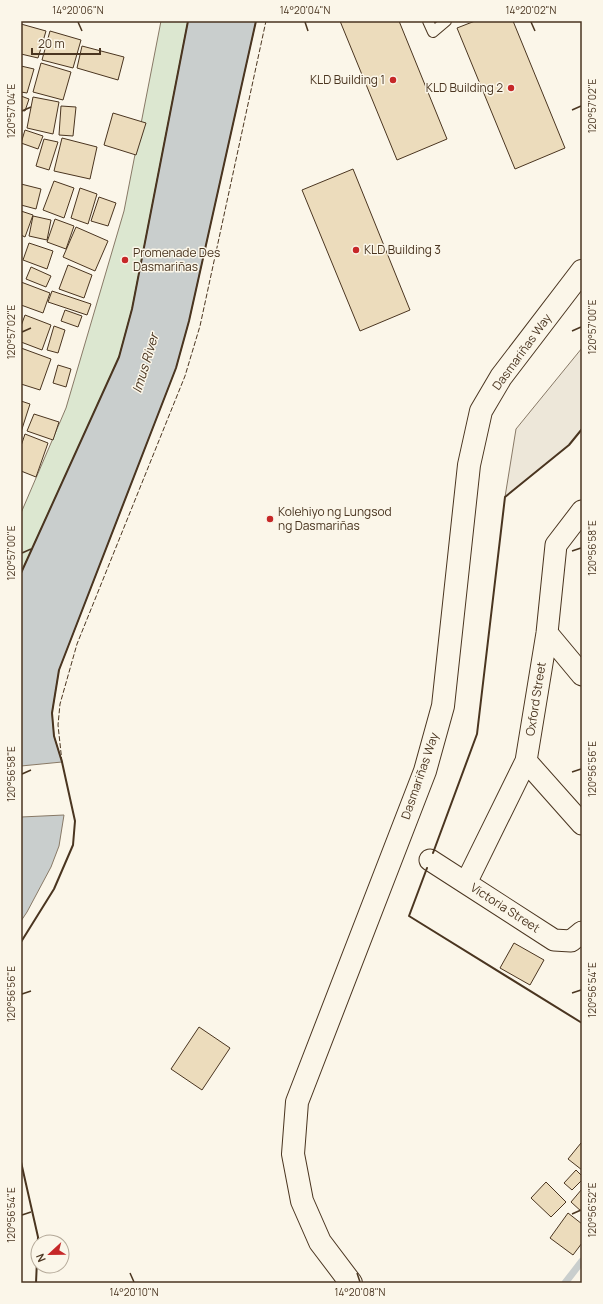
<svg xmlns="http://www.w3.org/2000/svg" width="603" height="1304" viewBox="0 0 603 1304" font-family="Manrope,sans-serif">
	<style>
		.green { fill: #dce7d0; stroke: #887966 }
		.parking { fill: #ede7d9; stroke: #887966 }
		.water { fill: #c9cecd; stroke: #887966 }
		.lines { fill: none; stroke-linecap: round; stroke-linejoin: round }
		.stream { stroke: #c9cecd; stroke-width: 7 }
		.building { fill: #ecdcbc; stroke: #4a3520 }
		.service-casing { stroke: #4a3520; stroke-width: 12 }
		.minor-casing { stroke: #4a3520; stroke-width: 23 }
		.tertiary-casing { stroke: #4a3520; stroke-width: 24 }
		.service { stroke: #fbf6e9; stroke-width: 10 }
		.minor { stroke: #fbf6e9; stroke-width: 21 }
		.tertiary { stroke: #fbf6e9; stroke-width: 22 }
		.fence { stroke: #4a3520; stroke-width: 1; stroke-dasharray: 5 2; stroke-linecap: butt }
		.wall { stroke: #4a3520; stroke-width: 2 }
		.ticks { fill: none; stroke: #4a3520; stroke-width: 1.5 }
		.poi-dot { fill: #c62828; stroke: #fbf6e9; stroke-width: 1.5 }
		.labels { text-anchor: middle; stroke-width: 3; stroke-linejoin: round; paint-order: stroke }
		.poi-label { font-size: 12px; fill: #4a3520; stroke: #fbf6e9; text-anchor: start }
		.street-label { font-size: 12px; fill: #4a3520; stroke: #fbf6e9 }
		.water-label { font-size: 13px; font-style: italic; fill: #4a3520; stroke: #fbf6e9 }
		.neatline { fill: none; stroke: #4a3520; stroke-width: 1.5 }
		.ticks-label { font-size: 10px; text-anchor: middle; fill: #4a3520 }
	</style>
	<rect width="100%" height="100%" fill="#fbf6e9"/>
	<!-- green -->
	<path class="green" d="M161,21H188L132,309L119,357L21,573V513L66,408L124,211Z"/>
	<!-- parking -->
	<path class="parking" d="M582,348V429L569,445L505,497L516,429Z"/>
	<!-- water -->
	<path class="water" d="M188,21H256L189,321L176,368L59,670L52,713L54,736L62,762L21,766V573L119,357L132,309Z
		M64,815L59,846L51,867L27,912L21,921V817Z"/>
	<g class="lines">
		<!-- stream -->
		<path class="stream" d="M565,1283L582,1261"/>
	</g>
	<!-- building -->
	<path class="building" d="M340,21H399L447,139L397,160Z
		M475,21H513L565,148L515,169L457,28Z
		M21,24L46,31L38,58L21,54Z
		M50,31L81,40L73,68L42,60Z
		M82,46L124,57L118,80L77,68Z
		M41,63L71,72L63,100L33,92Z
		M21,66L34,69L27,93L21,92Z
		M21,96L29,99L25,111L21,110Z
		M33,97L59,102L53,134L27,128Z
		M61,106L76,107L73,136L59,135Z
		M113,113L146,123L136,155L104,145Z
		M25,130L43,136L38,149L21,143Z
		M62,138L97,147L90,179L54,171Z
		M44,139L58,142L49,170L36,166Z
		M353,169L410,310L360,331L302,190Z
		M54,181L74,188L64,218L43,210Z
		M21,184L41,189L36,209L21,205Z
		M80,188L97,194L88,224L71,218Z
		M99,197L116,203L108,226L91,221Z
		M21,211L33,215L25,237L21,235Z
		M33,216L51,220L47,240L29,236Z
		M55,219L74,226L66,249L47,242Z
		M76,227L108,241L95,271L63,257Z
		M29,243L53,251L47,269L23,260Z
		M68,265L92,275L84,298L59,289Z
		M31,267L51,276L46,287L26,279Z
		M21,282L50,293L43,313L21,305Z
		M52,291L91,304L87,315L48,302Z
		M65,310L82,316L78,327L61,321Z
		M25,315L51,325L42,350L21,342V326Z
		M54,326L65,330L58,353L47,350Z
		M21,348L51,359L40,390L21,384Z
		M58,365L71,369L66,387L53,383Z
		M21,401L30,404L21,432Z
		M34,414L59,422L53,440L27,431Z
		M25,434L48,443L36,477L21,471V446Z
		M514,943L544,960L530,985L500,968Z
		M199,1027L230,1048L202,1090L171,1069Z
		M581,1143L582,1144V1170L568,1159Z
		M576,1170L582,1176V1180L572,1190L564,1183Z
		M546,1182L566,1202L551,1217L531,1198Z
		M582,1189V1212L571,1202Z
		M568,1213L582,1224V1243L573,1255L550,1238Z"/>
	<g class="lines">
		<!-- service casing -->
		<g class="service-casing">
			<path id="service" d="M428,21L433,32L446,21"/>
		</g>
		<!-- minor casing -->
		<g class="minor-casing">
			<path id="minor" d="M547,633L582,675
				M526,761L582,824
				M430,860L554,940L571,941L582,932
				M466,883L526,761L547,633L556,545L582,511"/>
		</g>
		<!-- tertiary casing -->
		<g class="tertiary-casing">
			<path id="tertiary" d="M351,1283L320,1242L302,1201L293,1154L297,1102L425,771L443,706L469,465L481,411L501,377L582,271"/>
		</g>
		<!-- service -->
		<use href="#service" class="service"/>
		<!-- minor -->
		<use href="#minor" class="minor"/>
		<!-- tertiary -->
		<use href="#tertiary" class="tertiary"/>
		<!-- fence -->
		<path class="fence" d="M62,762L58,725L60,704L77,644L185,376L200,326L266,21"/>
		<!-- wall -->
		<path class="wall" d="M21,573L119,357L132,309L188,21
			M433,853L477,734L505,497L569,445L582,429
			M427,868L409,916L582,1023
			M21,942L54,889L73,845L75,821L62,762L54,736L52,713L59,670L176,368L189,321L256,21
			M21,1162L38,1237L36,1283"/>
	</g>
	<!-- ticks -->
	<path class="ticks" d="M78,22L82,31M305,22L308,31M531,22L535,31M572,110L581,106M22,111L31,107M572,331L581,327M22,332L31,328M572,551L581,548M22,553L31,549M572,772L581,769M22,774L31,770M572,993L581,990M22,994L31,991M572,1214L581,1210M22,1215L31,1212M130,1273L134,1282M357,1273L360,1282"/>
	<!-- markers -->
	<g class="poi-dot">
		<circle cx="393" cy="80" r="4"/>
		<circle cx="511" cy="88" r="4"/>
		<circle cx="356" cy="250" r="4"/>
		<circle cx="125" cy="260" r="4"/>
		<circle cx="270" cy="519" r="4"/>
	</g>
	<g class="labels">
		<!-- poi labels -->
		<g class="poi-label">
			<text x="385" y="84" text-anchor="end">KLD Building 1</text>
			<text x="503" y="92" text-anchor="end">KLD Building 2</text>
			<text x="364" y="254">KLD Building 3</text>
			<text x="133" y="257">Promenade Des<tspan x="133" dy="14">Dasmariñas</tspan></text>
			<text x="278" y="516">Kolehiyo ng Lungsod<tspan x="278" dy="14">ng Dasmariñas</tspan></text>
		</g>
		<!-- street labels -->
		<g class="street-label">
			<text transform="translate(522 352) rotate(-54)" y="4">Dasmariñas Way</text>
			<text transform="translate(536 699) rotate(-81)" y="4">Oxford Street</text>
			<text transform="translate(420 776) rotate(-71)" y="4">Dasmariñas Way</text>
			<text transform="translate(505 908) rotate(33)" y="4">Victoria Street</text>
		</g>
		<!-- water labels -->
		<g class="water-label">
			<text transform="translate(145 363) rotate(-73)" y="5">Imus River</text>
		</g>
	</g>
	<!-- border -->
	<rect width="603" height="1304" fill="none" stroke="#fbf6e9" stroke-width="44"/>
	<!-- north arrow -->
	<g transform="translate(50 1254) rotate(248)"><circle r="19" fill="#fbf6e9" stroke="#b4a999"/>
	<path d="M0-3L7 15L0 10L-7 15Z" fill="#c62828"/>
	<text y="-6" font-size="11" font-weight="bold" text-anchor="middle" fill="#4a3520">N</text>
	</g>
	<!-- scale -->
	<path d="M32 48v6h68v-6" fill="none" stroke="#4a3520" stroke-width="2"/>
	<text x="38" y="48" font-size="12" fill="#4a3520" stroke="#fbf6e9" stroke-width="3" paint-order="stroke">20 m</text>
	<rect x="22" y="22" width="559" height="1260" class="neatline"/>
	<g class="ticks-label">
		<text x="78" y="14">14°20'06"N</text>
		<text x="305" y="14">14°20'04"N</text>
		<text x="531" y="14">14°20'02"N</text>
		<text transform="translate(592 106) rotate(-90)" y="4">120°57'02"E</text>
		<text transform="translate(11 111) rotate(-90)" y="4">120°57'04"E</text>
		<text transform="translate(592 327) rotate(-90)" y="4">120°57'00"E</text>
		<text transform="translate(11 332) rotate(-90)" y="4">120°57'02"E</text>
		<text transform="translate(592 548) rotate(-90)" y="4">120°56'58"E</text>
		<text transform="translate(11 553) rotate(-90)" y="4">120°57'00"E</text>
		<text transform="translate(592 769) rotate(-90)" y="4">120°56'56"E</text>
		<text transform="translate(11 774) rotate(-90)" y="4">120°56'58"E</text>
		<text transform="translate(592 990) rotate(-90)" y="4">120°56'54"E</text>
		<text transform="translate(11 994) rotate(-90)" y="4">120°56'56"E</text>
		<text transform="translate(592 1210) rotate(-90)" y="4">120°56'52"E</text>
		<text transform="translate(11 1215) rotate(-90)" y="4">120°56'54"E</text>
		<text x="134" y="1296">14°20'10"N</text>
		<text x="360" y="1296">14°20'08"N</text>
	</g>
</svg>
